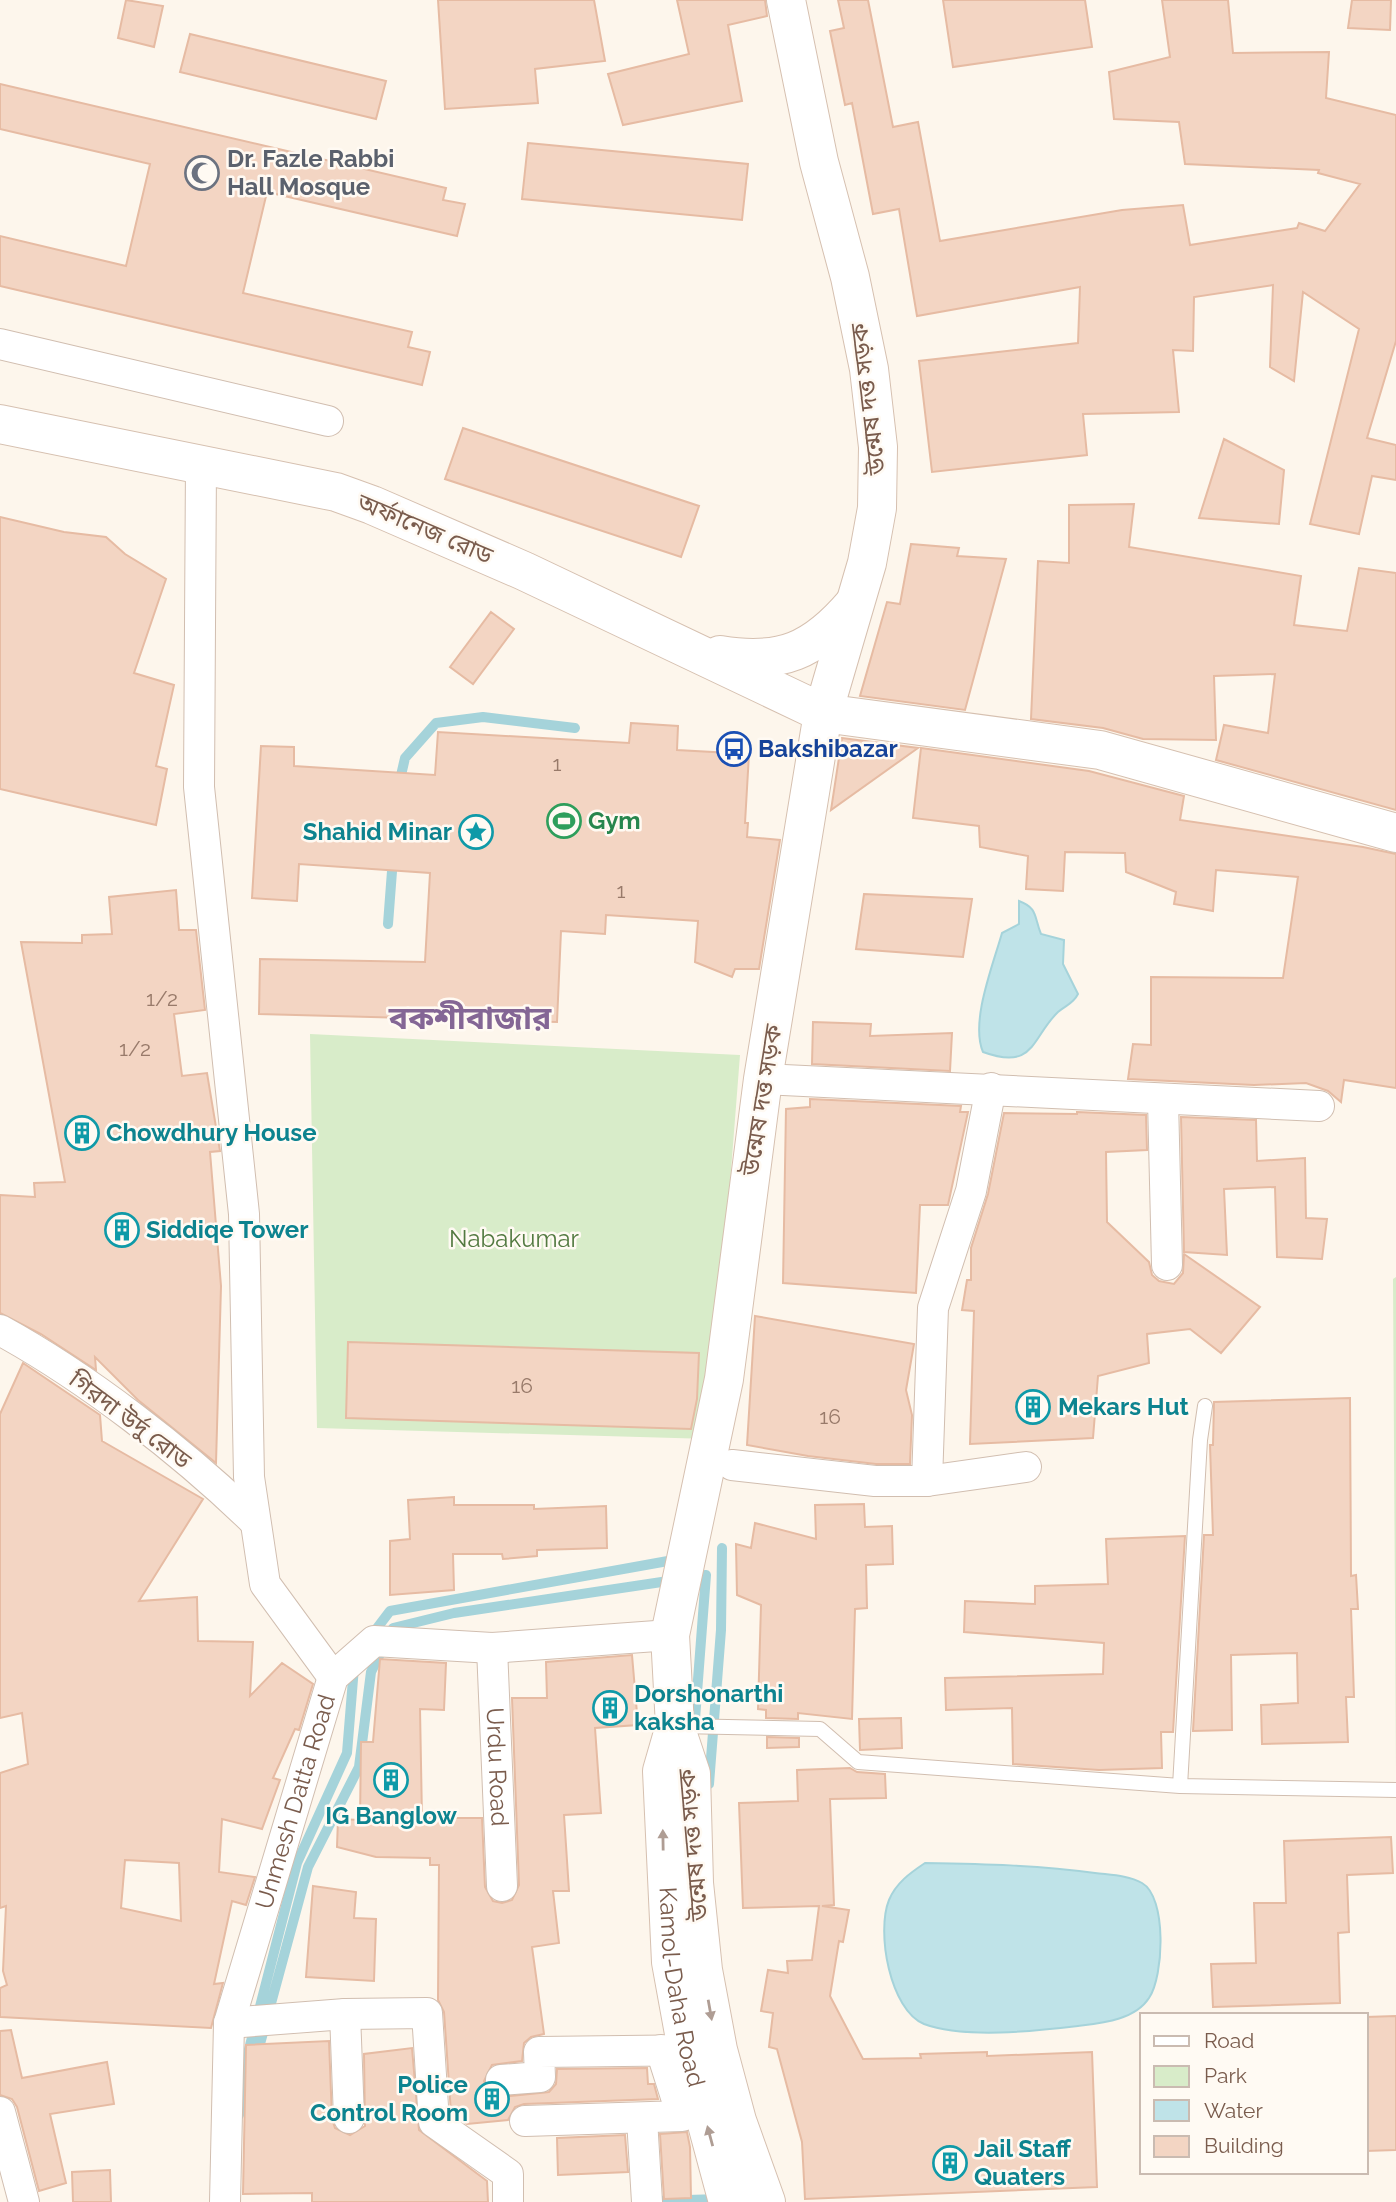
<svg xmlns="http://www.w3.org/2000/svg" width="1396" height="2202" viewBox="0 0 1396 2202" font-family="Raleway,'Noto Sans Bengali',sans-serif">
	<style>
		.green { fill: #d8ecc9 }
		.water { fill: #bfe3e8; stroke: #a5d3da; stroke-width: 2 }
		.lines { fill: none; stroke-linecap: round; stroke-linejoin: round }
		.stream { stroke: #a5d3da; stroke-width: 10 }
		.building { fill: #f3d5c3; stroke: #e6bba3; stroke-width: 2; fill-rule: evenodd }
		.lane-casing { stroke: #d1beb0; stroke-width: 16 }
		.street-casing { stroke: #d1beb0; stroke-width: 32 }
		.secondary-casing { stroke: #d6c0b0; stroke-width: 40 }
		.lane { stroke: #fff; stroke-width: 14 }
		.street { stroke: #fff; stroke-width: 30 }
		.secondary { stroke: #fff; stroke-width: 38 }
		.oneway { fill: #af9d94 }
		.labels { text-anchor: middle; stroke-width: 5; stroke-linejoin: round; paint-order: stroke }
		.number-label { font-size: 21px; fill: #987a6a }
		.worship-label { font-size: 24px; font-weight: bold; fill: #5b616d; stroke: #fffaf3; text-anchor: start }
		.street-label { font-size: 24px; fill: #7a5c4d; stroke: #fffaf3 }
		.transit-label { font-size: 24px; font-weight: bold; fill: #164399; stroke: #fffaf3; text-anchor: start }
		.leisure-label { font-size: 24px; font-weight: bold; fill: #27864d; stroke: #fffaf3; text-anchor: start }
		.culture-label { font-size: 24px; font-weight: bold; fill: #0d838f; stroke: #fffaf3; text-anchor: start }
		.park-label { font-size: 24px; fill: #537a41; stroke: #fffaf3 }
		.district-label { font-size: 32px; font-weight: bold; fill: #846695; stroke: #fffaf3 }
	</style>
	<rect width="100%" height="100%" fill="#fdf6ec"/>
	<!-- green -->
	<path class="green" d="M310,1034L740,1055L710,1439L317,1428Z
		M1396,1277V1774L1393,1279Z"/>
	<!-- water -->
	<path class="water" d="M1019,901C1038,908 1034,917 1041,934L1064,940L1063,964L1078,994C1073,1004 1066,1005 1058,1012C1031,1038 1035,1071 983,1052C970,1022 993,965 1002,933L1019,924Z
		M925,1863C983,1864 1038,1865 1095,1873C1110,1875 1128,1875 1142,1883C1167,1897 1164,1976 1149,1998C1135,2020 1102,2023 1078,2026C1036,2031 964,2039 924,2024C890,2010 876,1932 889,1900C896,1883 910,1873 925,1863Z"/>
	<g class="lines">
		<!-- stream -->
		<path class="stream" d="M483,717L575,728
			M399,784L405,758L436,723L483,717
			M388,924L393,858
			M690,1578L706,1575L694,1732
			M371,1636L390,1611L679,1559
			M709,1784L721,1630L722,1548
			M257,2055L308,1867L359,1767L371,1672L393,1628L454,1613L675,1580
			M239,2088L297,1863L347,1753L354,1667
			M239,2115L249,2083
			M657,2194V2201L719,2199"/>
	</g>
	<!-- building -->
	<path class="building" d="M126,0L163,6L154,47L118,38Z
		M438,0H594L605,61L535,69L538,103L445,109Z
		M677,0H765L767,16L728,25L742,101L623,125L608,74L689,54Z
		M838,0H868L893,127L918,122L940,241L1122,210L1183,205L1190,245L1297,228L1299,223L1325,231L1360,184L1318,173L1319,170L1185,164L1179,122L1114,119L1109,72L1170,57L1162,0H1228L1233,53L1329,52L1326,98L1396,115V341L1367,438L1396,445V480L1372,476L1359,534L1310,524L1359,329L1303,292L1294,381L1270,367L1273,285L1194,297L1193,351L1173,350L1179,412L1083,414L1087,455L932,472L919,361L1078,343L1080,287L917,316L899,209L873,214L852,103L845,105L830,31L844,28Z
		M943,0H1085L1092,47L953,67Z
		M1352,0H1391L1390,30L1348,28Z
		M190,34L386,81L376,119L180,72Z
		M0,84L446,188L443,200L465,204L457,236L267,192L243,293L412,332L408,347L430,352L422,385L0,286V236L126,266L150,164L0,129Z
		M528,143L748,164L742,220L522,199Z
		M463,428L699,506L681,557L445,479Z
		M1224,439L1284,470L1279,524L1199,518Z
		M1134,504L1129,547L1301,576L1294,625L1347,631L1359,568L1396,573V810L1216,760L1224,725L1268,733L1275,674L1214,676L1216,740L1143,739L1103,728L1031,719L1038,561L1069,563V505Z
		M0,517L64,532L106,537L125,554L166,579L134,673L174,685L156,766L167,769L156,825L0,789Z
		M911,544L959,548L957,556L1006,559L965,710L860,696L887,602L900,604Z
		M491,612L514,629L473,684L450,667Z
		M631,723L678,726L677,750L749,754L745,823H748L747,837L780,840L759,969H735L732,977L695,962L698,921L606,915L605,934L561,931L557,1022L259,1014L260,959L425,962L430,873L299,864L297,901L252,898L261,746L294,747V766L435,775L438,732L629,743Z
		M842,738L918,748L831,810Z
		M921,748L1089,771L1184,796L1180,820L1363,847L1396,854V1088L1344,1080L1341,1102L1328,1091L1306,1083L1254,1085L1128,1079L1133,1044L1151,1045V977L1283,978L1298,877L1216,870L1213,911L1174,904L1176,892L1126,872L1125,853L1065,852L1063,891L1026,889L1028,856L980,847L979,826L913,818Z
		M176,890L179,930H196L205,1010L174,1014L182,1076L207,1073L220,1151L210,1152L221,1286L216,1463L138,1400L95,1357L96,1370L41,1334L0,1313V1195L35,1197L34,1183L65,1182L21,942L82,943V935L112,934L109,897Z
		M864,894L972,899L963,957L856,949Z
		M813,1022L871,1024L870,1036L952,1033L950,1071L812,1064Z
		M810,1099L961,1106L960,1112H968L948,1205H920L916,1293L783,1283L786,1109L810,1107Z
		M1077,1112L1146,1115L1147,1150L1106,1152L1107,1222L1149,1262L1152,1275L1159,1281L1174,1284L1183,1273L1184,1254L1260,1307L1221,1353L1190,1329L1147,1334L1149,1363L1098,1376L1093,1438L970,1444L974,1311L962,1310L967,1280H971V1248L988,1194L1004,1113L1077,1114Z
		M1181,1117L1256,1120L1257,1161L1305,1158L1306,1218L1327,1219L1322,1259L1277,1257L1275,1187L1224,1189L1227,1255L1184,1252Z
		M755,1316L914,1344L906,1390L912,1415L910,1464H876L808,1456L747,1445Z
		M348,1342L699,1353L697,1399L691,1429L346,1418Z
		M23,1363L100,1415L102,1441L203,1499L139,1601L197,1597L198,1641L253,1642L250,1696L282,1663L313,1684L299,1730L295,1729L273,1778L280,1780L262,1829L222,1819L219,1872L255,1877L246,1905L232,1901L214,1984L223,1983L211,2028L0,2017V1988L7,1985L3,1971L6,1906L0,1908V1773L28,1764L22,1713L0,1718V1414ZM125,1860L179,1863L181,1921L121,1908Z
		M1350,1398L1351,1576L1356,1575L1358,1609H1351L1354,1697H1346L1348,1742L1262,1744L1261,1705L1298,1703L1297,1653L1231,1655L1232,1730L1193,1731L1204,1535H1213L1210,1445H1213L1214,1402Z
		M454,1497V1505H534V1509L606,1506L607,1548L537,1550V1556L503,1559L502,1554H453L454,1590L390,1595V1541L410,1539L408,1500Z
		M864,1504L865,1527L892,1526L893,1564L866,1565L867,1608L855,1609L852,1719L798,1713V1719L766,1718V1710L758,1709L761,1605L737,1595L736,1544L751,1548L755,1523L816,1539L815,1505Z
		M1185,1536L1173,1732H1161L1162,1768L1099,1770L1013,1764L1012,1708L946,1710L945,1678L1103,1674L1104,1643L964,1632L965,1601L1035,1604V1586L1108,1584L1106,1539Z
		M632,1655L638,1725L595,1728L601,1813L564,1815L569,1891H553L559,1943L532,1947L544,2034L531,2037L524,2043L522,2061L492,2065L484,2081L487,2090L502,2097L549,2092L556,2084L557,2069L647,2068L648,2084H654L658,2099L524,2104L515,2107L508,2120L467,2124L451,2113L444,2012L438,2000L439,1865H430V1858L376,1857L337,1847L338,1819L360,1820L361,1742H373L380,1659L446,1663L444,1710L420,1709L422,1818H482L485,1887L493,1901L502,1903L512,1900L519,1885L512,1698H547L546,1662Z
		M901,1718L902,1748L860,1750L859,1719Z
		M767,1737L799,1738V1747L767,1748Z
		M850,1768L857,1772L885,1774L886,1798L830,1799L834,1905L822,1906L849,1910L843,1942L839,1941L830,1996L863,2059L921,2058L920,2054L987,2052V2056L1092,2052L1097,2187L805,2199L802,2142L777,2049L769,2047L773,2013L761,2011L768,1970L788,1973L787,1961L812,1960L819,1906L743,1908L739,1803L798,1801L797,1770Z
		M1391,1837L1393,1873L1347,1875L1349,1932L1338,1933L1340,2003L1213,2007L1211,1964L1256,1963L1254,1903H1286L1284,1841Z
		M313,1886L356,1892L354,1918L376,1919L374,1981L306,1977Z
		M1396,2016V2150L1366,2151V2017Z
		M11,2030L22,2078L107,2062L114,2104L50,2114L66,2183L39,2191L17,2107L12,2099L0,2095V2031Z
		M329,2041L332,2119L335,2128L350,2135L365,2126L364,2054L412,2048L419,2130L487,2181L488,2202H312V2193L243,2194L246,2045Z
		M687,2132L690,2147L691,2198L664,2199L660,2134Z
		M625,2135L628,2172L558,2175L557,2138Z
		M110,2170L111,2202H73L72,2172Z"/>
	<g class="lines">
		<!-- lane casing -->
		<g class="lane-casing">
			<path id="lane" d="M679,1726L820,1729L858,1762L1180,1786L1396,1790
				M1180,1786L1200,1440L1205,1406"/>
		</g>
		<!-- street casing -->
		<g class="street-casing">
			<g id="street">
				<path d="M0,344L328,421"/>
				<path d="M201,464L199,787L244,1214L249,1477L265,1584L333,1677"/>
				<path d="M763,1079L1319,1106"/>
				<path d="M1163,1100L1167,1265"/>
				<path d="M0,1330C86,1377 183,1452 253,1520"/>
				<path d="M732,1465L875,1481H927L933,1308L971,1191L991,1088"/>
				<path d="M927,1481L1026,1467"/>
				<path id="s1" d="M492,1648L502,1886"/>
				<path d="M345,2014L349,2118"/>
				<path d="M229,2023L345,2014L427,2013L434,2122L508,2174V2202"/>
				<path d="M501,2080L540,2077L539,2052L707,2050"/>
				<path d="M0,2112L24,2202"/>
				<path d="M642,2119L647,2202"/>
				<path d="M525,2121L682,2116L661,2050"/>
				<path id="s2" d="M225,2202L229,2023L333,1677L374,1641L492,1648L670,1635"/>
			</g>
		</g>
		<!-- secondary casing -->
		<g class="secondary-casing">
			<g id="secondary">
				<path d="M0,424L336,492L372,505L524,571L823,713L1100,750L1396,833"/>
				<path d="M720,655C781,665 814,651 854,604"/>
				<path id="s3" d="M675,1726L662,1771L671,1962L687,2050L728,2202"/>
				<path d="M766,2202L737,2121L718,2050L703,1970L694,1883L691,1774L675,1726L670,1635L724,1379L763,1079L823,713L867,563L877,508L878,447L869,369L850,277L819,162L786,0"/>
			</g>
		</g>
		<!-- lane -->
		<use href="#lane" class="lane"/>
		<!-- street -->
		<use href="#street" class="street"/>
		<!-- secondary -->
		<use href="#secondary" class="secondary"/>
	</g>
	<!-- one-way arrows -->
	<defs><path id="oneway-solid" d="M-6-.8H1V-3.2L6.5 0L1 3.2V.8H-6Z" transform="scale(1.75)"/></defs>
	<g class="oneway">
		<use href="#oneway-solid" transform="translate(663 1840) rotate(-91)"/>
		<use href="#oneway-solid" transform="translate(710 2010) rotate(80)"/>
		<use href="#oneway-solid" transform="translate(710 2136) rotate(-105)"/>
	</g>
	<!-- icons -->
	<defs>
		<g id="mosque-ring" transform="scale(1.75)"><circle r="9.5" fill="#fffaf3" stroke="#6b7280" stroke-width="1.5"/><path d="M3.5-4.9A6 6 0 1 0 3.5 4.9A5 5 0 1 1 3.5-4.9Z" fill="#6b7280"/></g>
		<g id="bus-ring" transform="scale(1.75)"><circle r="9.5" fill="#fffaf3" stroke="#1a4fb4" stroke-width="1.5"/><path d="M-5-6H5V4H4V6H2V4H-2V6H-4V4H-5ZM-3.5-4V0h7V-4ZM-3.5 1.2v1.5H-2V1.2ZM2 1.2v1.5H3.5V1.2Z" fill="#1a4fb4"/></g>
		<g id="stadium-ring" transform="scale(1.75)"><circle r="9.5" fill="#fffaf3" stroke="#2e9e5b" stroke-width="1.5"/><path d="M0-5a6.5 5 0 1 0 0 10a6.5 5 0 1 0 0-10ZM-3.5-1.8h7v3.6h-7Z" fill="#2e9e5b"/></g>
		<g id="sight-ring" transform="scale(1.75)"><circle r="9.5" fill="#fffaf3" stroke="#0f9aa8" stroke-width="1.5"/><path d="M0-6L1.8-2.2L6-1.7L2.9 1.2L3.7 5.4L0 3.3L-3.7 5.4L-2.9 1.2L-6-1.7L-1.8-2.2Z" fill="#0f9aa8"/></g>
		<g id="building-ring" transform="scale(1.75)"><circle r="9.5" fill="#fffaf3" stroke="#0f9aa8" stroke-width="1.5"/><path d="M-4-6H4V6H1V3H-1V6H-4ZM-2.5-4.3h1.7v1.8h-1.7ZM.8-4.3h1.7v1.8H.8ZM-2.5-1h1.7V.8h-1.7ZM.8-1h1.7V.8H.8Z" fill="#0f9aa8"/></g>
	</defs>
	<g fill-rule="evenodd">
		<use href="#mosque-ring" x="202" y="173"/>
		<use href="#bus-ring" x="734" y="749"/>
		<use href="#stadium-ring" x="564" y="821"/>
		<use href="#sight-ring" x="476" y="832"/>
		<use href="#building-ring" x="82" y="1133"/>
		<use href="#building-ring" x="122" y="1230"/>
		<use href="#building-ring" x="1033" y="1407"/>
		<use href="#building-ring" x="610" y="1708"/>
		<use href="#building-ring" x="391" y="1780"/>
		<use href="#building-ring" x="492" y="2099"/>
		<use href="#building-ring" x="950" y="2163"/>
	</g>
	<g class="labels">
		<!-- number labels -->
		<g class="number-label">
			<text x="557" y="771">1</text>
			<text x="621" y="898">1</text>
			<text x="162" y="1006">1/2</text>
			<text x="135" y="1056">1/2</text>
			<text x="522" y="1393">16</text>
			<text x="830" y="1424">16</text>
		</g>
		<!-- worship labels -->
		<g class="worship-label">
			<text x="227" y="167">Dr. Fazle Rabbi<tspan x="227" dy="28">Hall Mosque</tspan></text>
		</g>
		<!-- street labels -->
		<g class="street-label">
			<text transform="translate(868 399) rotate(-97)" y="8">উন্মেষ দত্ত সড়ক</text>
			<text transform="translate(425 529) rotate(23)" y="8">অর্ফানেজ রোড</text>
			<text transform="translate(762 1100) rotate(-81)" y="8">উন্মেষ দত্ত সড়ক</text>
			<text transform="translate(130 1420) rotate(37)" y="8">গিরদা উর্দু রোড</text>
			<text dy="8" stroke="none"><textPath href="#s1" startOffset="119">Urdu Road</textPath></text>
			<text dy="8" stroke="none"><textPath href="#s2" startOffset="410">Unmesh Datta Road</textPath></text>
			<text transform="translate(693 1845) rotate(-95)" y="8">উন্মেষ দত্ত সড়ক</text>
			<text dy="8" stroke="none"><textPath href="#s3" startOffset="264">Kamol-Daha Road</textPath></text>
		</g>
		<!-- transit labels -->
		<g class="transit-label">
			<text x="758" y="757">Bakshibazar</text>
		</g>
		<!-- leisure labels -->
		<g class="leisure-label">
			<text x="588" y="829">Gym</text>
		</g>
		<!-- culture labels -->
		<g class="culture-label">
			<text x="452" y="840" text-anchor="end">Shahid Minar</text>
			<text x="106" y="1141">Chowdhury House</text>
			<text x="146" y="1238">Siddiqe Tower</text>
			<text x="1058" y="1415">Mekars Hut</text>
			<text x="634" y="1702">Dorshonarthi<tspan x="634" dy="28">kaksha</tspan></text>
			<text x="391" y="1824" text-anchor="middle">IG Banglow</text>
			<text x="468" y="2093" text-anchor="end">Police<tspan x="468" dy="28">Control Room</tspan></text>
			<text x="974" y="2157">Jail Staff<tspan x="974" dy="28">Quaters</tspan></text>
		</g>
		<!-- park labels -->
		<g class="park-label">
			<text x="514" y="1247">Nabakumar</text>
		</g>
		<!-- district labels -->
		<g class="district-label">
			<text x="470" y="1029">বকশীবাজার</text>
		</g>
	</g>
	<!-- legend -->
	<rect x="1140" y="2013" width="228" height="161" fill="#fffaf3" stroke="#cabbb1" stroke-width="2"/>
	<rect x="1154" y="2036" width="35" height="10" fill="#ffffff" stroke="#cabbb1" stroke-width="2"/>
	<text x="1204" y="2048" font-size="21" fill="#7a5c4d">Road</text>
	<rect x="1154" y="2066" width="35" height="21" fill="#d8ecc9" stroke="#cabbb1" stroke-width="2"/>
	<text x="1204" y="2083" font-size="21" fill="#7a5c4d">Park</text>
	<rect x="1154" y="2100" width="35" height="21" fill="#bfe3e8" stroke="#cabbb1" stroke-width="2"/>
	<text x="1204" y="2118" font-size="21" fill="#7a5c4d">Water</text>
	<rect x="1154" y="2136" width="35" height="21" fill="#f3d5c3" stroke="#cabbb1" stroke-width="2"/>
	<text x="1204" y="2153" font-size="21" fill="#7a5c4d">Building</text>
</svg>
